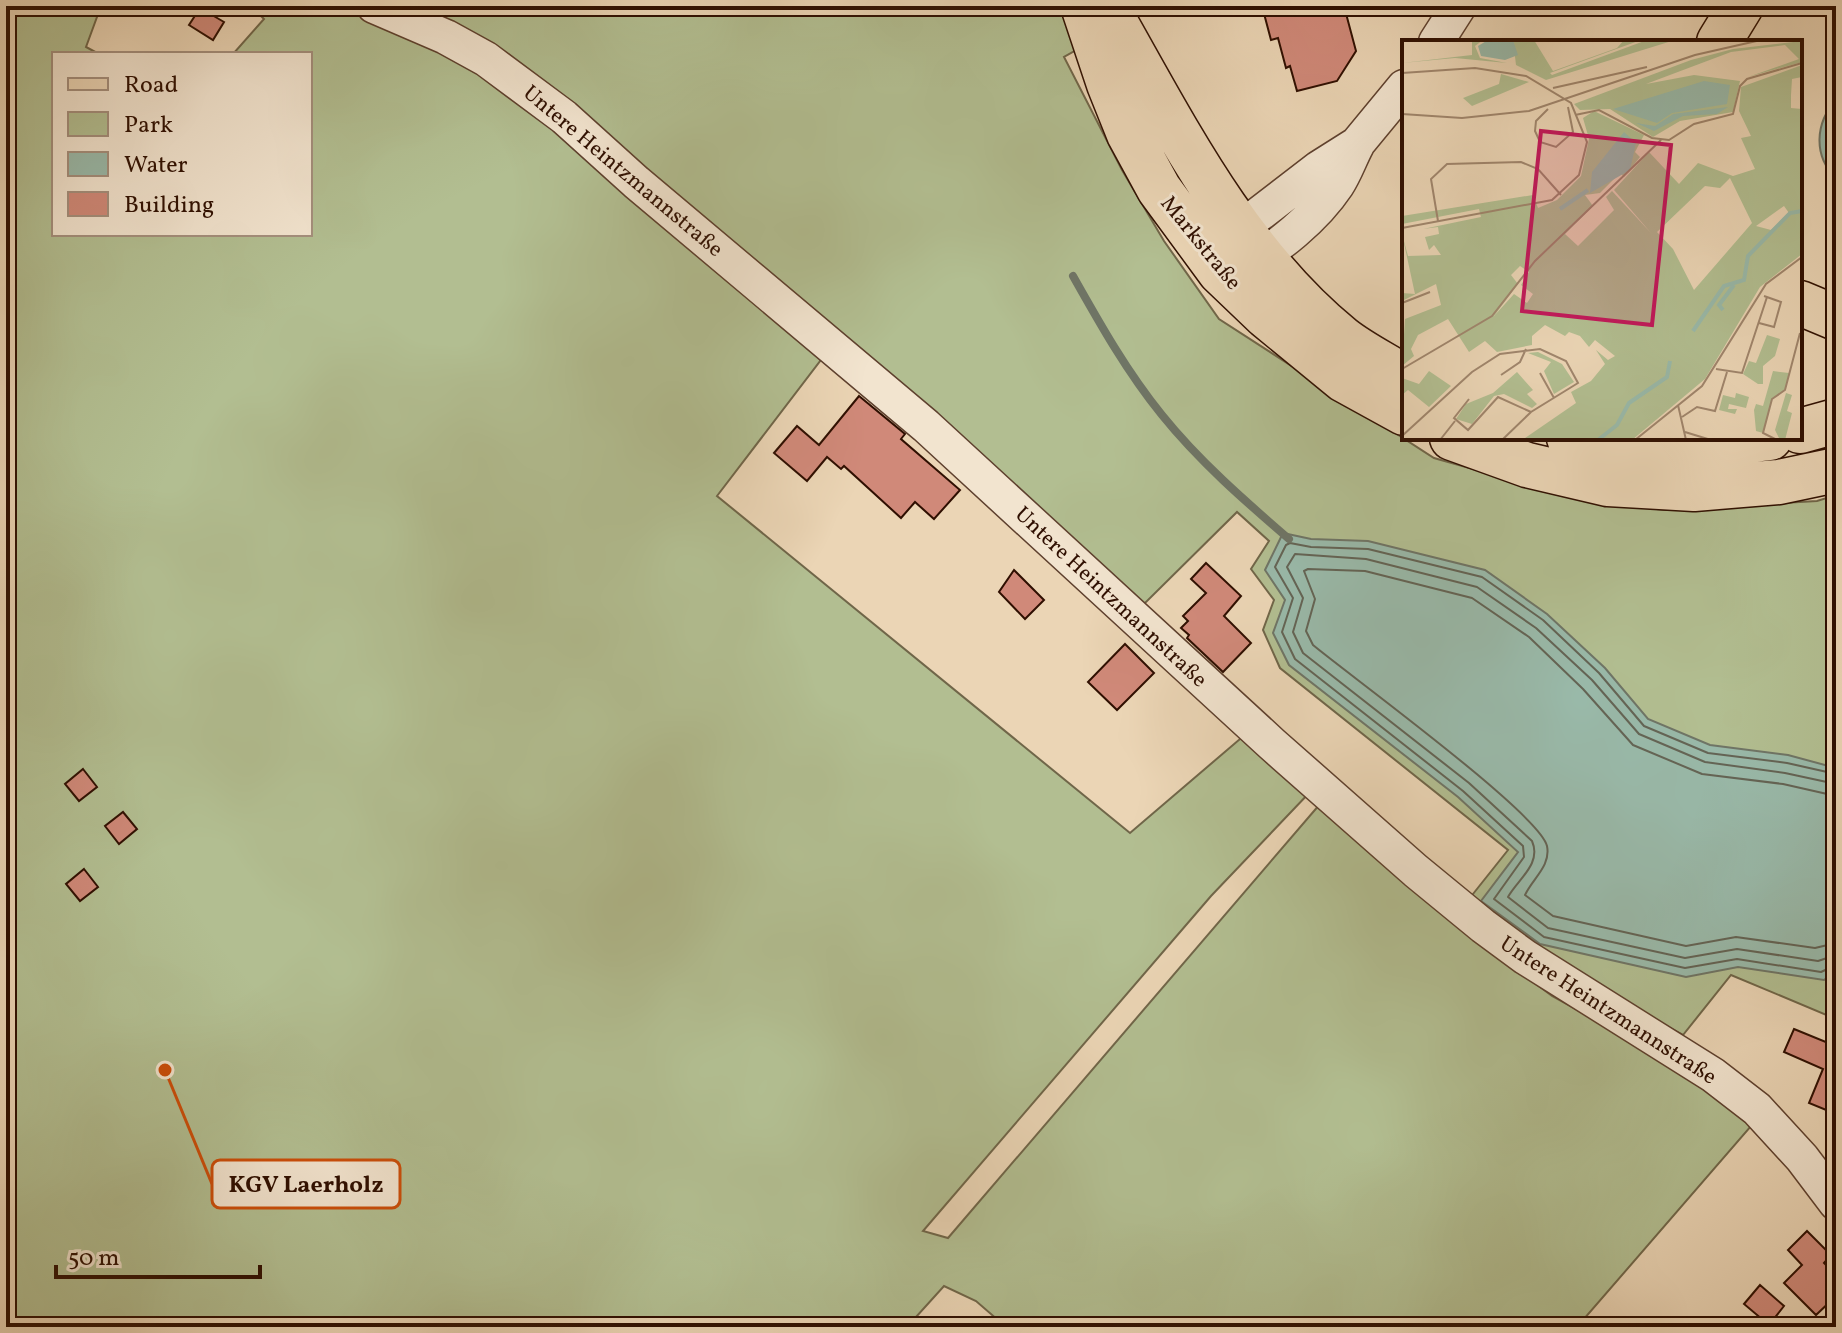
<svg xmlns="http://www.w3.org/2000/svg" width="1842" height="1333" viewBox="0 0 1842 1333" font-family="Vollkorn,serif">
	<style>
		.green { fill: #b2be91; stroke: #706649; stroke-width: 2 }
		.water { fill: #99b9a9; stroke: #6f7566; stroke-width: 2 }
		.lines { fill: none; stroke-linecap: round; stroke-linejoin: round }
		.shore { stroke: #646455; stroke-width: 2 }
		.stream { stroke: #6f7566; stroke-width: 8 }
		.building { fill: #d08979; stroke: #2f0f01; stroke-width: 2 }
		.minor-casing { stroke: #5e402e; stroke-width: 37 }
		.major-casing { stroke: #2f0f01; stroke-width: 47 }
		.highway-casing { stroke: #2f0f01; stroke-width: 47 }
		.minor { stroke: #f2e4cf; stroke-width: 34 }
		.major { stroke: #ebd5b5; stroke-width: 44 }
		.highway { stroke: #ebd5b5; stroke-width: 44 }
		.labels { text-anchor: middle; stroke-width: 6; stroke-linejoin: round; paint-order: stroke }
		.street-label { font-size: 22px; fill: #2f0f01; stroke: #f2e4cf }
		.inset-river { fill: none; stroke: #99b9a9; stroke-width: 4 }
		.inset-road { fill: none; stroke: #a0866d; stroke-width: 2 }
		.view { fill: #c2185b; fill-opacity: 0.15; stroke: #c2185b; stroke-width: 4 }
		.inset-edge { fill: none; stroke: #2f0f01; stroke-width: 4 }
		.leader { fill: none; stroke: #cc4e0a; stroke-width: 3 }
		.callout-dot { fill: #cc4e0a; stroke: #f2e4cf; stroke-width: 3 }
		.callout { fill: #f2e4cf; stroke: #cc4e0a; stroke-width: 3 }
		.callout-label { font-size: 24px; text-anchor: middle; font-weight: bold; fill: #2f0f01 }
	</style>
	<rect width="100%" height="100%" fill="#ebd5b5"/>
	<filter id="stains"><feTurbulence type="fractalNoise" baseFrequency=".0025" numOctaves="4"/><feColorMatrix values="0 0 0 0 .2 0 0 0 0 .09 0 0 0 0 .02 0 0 0 .5 -.17"/></filter>
	<radialGradient id="worn" r=".72"><stop offset=".6" stop-color="#630" stop-opacity="0"/><stop offset="1" stop-color="#630" stop-opacity=".3"/></radialGradient>
	<!-- green -->
	<path class="green" d="M6,6H101L86,47L99,54H54V234H310V54H233L264,19L251,6H353L406,32L419,6H1155L1064,57L1122,170L1164,241L1219,319L1434,458L1586,501L1665,510L1817,501L1836,495V1019L1731,975L1683,1035L1537,956L1469,899L1508,850L1280,668L1263,630L1274,600L1251,569L1269,541L1237,512L1140,608L824,356L717,496L1130,833L1247,733L1311,791L1211,896L923,1231L948,1238L1320,804L1471,935L1552,996L1674,1063L1752,1125L1577,1327H1006L976,1301L944,1286L907,1327H6Z"/>
	<!-- water -->
	<path class="water" d="M1836,100V178C1813,156 1815,123 1836,100Z
		M1283,533L1311,539L1368,541L1485,570L1547,614L1605,668L1648,719L1710,745L1788,755L1836,768V971L1824,980L1738,967L1686,977L1540,944L1481,901L1518,852L1458,797L1289,665L1273,633L1285,600L1265,570Z"/>
	<g class="lines">
		<!-- shore -->
		<path class="shore" d="M1836,774L1787,763L1708,753L1644,726L1599,673L1543,620L1482,577L1368,549L1311,547L1290,543L1286,545L1275,567L1293,598L1282,632L1295,659L1463,791L1523,846L1524,857L1494,899L1544,937L1685,968L1737,959L1821,972L1836,965
			M1836,784L1785,773L1705,762L1639,734L1592,680L1536,628L1477,587L1366,559L1295,554L1287,567L1303,598L1293,632L1303,653L1469,783L1532,841C1542,864 1518,879 1508,897L1548,928L1685,958L1737,949L1818,961L1836,955
			M1836,796L1783,784L1702,774L1633,745L1583,689L1529,637L1472,598L1365,571L1308,569L1304,571L1315,599L1306,631L1313,645C1349,675 1540,814 1547,846C1551,866 1533,878 1525,895L1553,916L1686,946L1736,937L1815,948L1836,943"/>
		<!-- stream -->
		<path class="stream" d="M1073,276C1100,324 1127,372 1162,415C1199,461 1245,501 1289,539"/>
	</g>
	<!-- building -->
	<path class="building" d="M1262,6H1344L1356,51L1337,81L1297,91L1290,66L1286,68L1278,38L1271,40Z
		M200,8L224,22L213,40L189,25Z
		M859,396L905,434L901,439L960,490L934,519L915,502L901,518L844,466L841,469L827,457L807,481L774,453L797,426L819,445Z
		M1206,563L1241,596L1224,616L1251,643L1223,672L1187,638L1189,635L1181,628L1188,621L1183,616L1206,593L1191,579Z
		M1014,570L1044,600L1025,619L999,592Z
		M1125,644L1154,673L1117,710L1088,682Z
		M83,769L97,787L79,801L65,784Z
		M123,812L137,829L119,844L105,826Z
		M84,869L98,887L80,901L66,884Z
		M1794,1029L1833,1045L1836,1039V1114L1809,1103L1823,1069L1784,1052Z
		M1807,1231L1831,1255L1824,1263L1836,1275V1296L1816,1315L1784,1283L1802,1265L1788,1250Z
		M1760,1285L1784,1306L1769,1325L1744,1304Z"/>
	<g class="lines">
		<!-- minor casing -->
		<g class="minor-casing">
			<path id="minor" d="M374,6L446,37L486,59L564,117L636,182L926,426L1272,744L1416,871L1483,926L1525,957L1713,1075L1757,1109L1802,1158L1836,1203
				M1436,42L1459,6
				M1232,248L1241,228L1319,168L1357,144L1404,87
				M1241,265C1275,253 1317,215 1337,185C1345,173 1350,158 1357,145"/>
		</g>
		<!-- major casing -->
		<g class="major-casing">
			<path id="major" d="M1083,6L1109,84L1129,134L1159,189L1220,272L1266,316L1344,380L1404,413
				M1109,6L1118,27C1180,137 1242,257 1342,338C1361,353 1384,364 1404,377
				M1800,431L1836,421
				M1452,438L1527,465L1608,484L1694,489L1779,482L1836,470
				M1569,438L1635,449L1689,448L1770,438"/>
		</g>
		<!-- highway casing -->
		<g class="highway-casing">
			<path id="highway" d="M1719,42L1741,6
				M1800,303L1836,318"/>
		</g>
		<!-- minor -->
		<use href="#minor" class="minor"/>
		<!-- major -->
		<use href="#major" class="major"/>
		<!-- highway -->
		<use href="#highway" class="highway"/>
	</g>
	<g class="labels">
		<!-- street labels -->
		<g class="street-label">
			<text transform="translate(624 170) rotate(40)" y="8">Untere Heintzmannstraße</text>
			<text transform="translate(1202 242) rotate(51)" y="8">Markstraße</text>
			<text transform="translate(1112 596) rotate(43)" y="8">Untere Heintzmannstraße</text>
			<text transform="translate(1609 1009) rotate(33)" y="8">Untere Heintzmannstraße</text>
		</g>
	</g>
	<!-- overview -->
	<g transform="translate(1402 40)">
		<rect width="400" height="400" fill="#ebd5b5"/>
		<path d="M70,0H81L73,6L78,18L105,23L53,18L0,23L70,15ZM111,0H132L151,31L215,8L222,0H239L148,33L150,35L245,0H273L144,40L114,25ZM400,1V22L346,37L397,19L383,5L329,12L244,44L292,35L338,41L331,72L278,81L251,97L208,69L178,70L172,64L289,20L331,9ZM400,25V37L390,39L389,55V68L400,69V214L358,247L303,339L230,400H120L174,363L169,352L189,341L203,324L194,310L206,320L213,316L193,300L187,307L178,296L167,292L163,296L143,285L130,296V305L95,312L83,301L67,312L46,279L16,295L9,309L12,316L0,326L3,279L39,265L34,244L0,261V253L13,254L0,194L6,216L39,215L32,205L27,210L23,197L37,194L36,187L21,189L79,177L77,169L0,184V176L131,155L136,168L155,160L179,136L187,99L181,78L192,71L242,95L233,112L238,117L222,137L218,133L198,153L183,155L191,166L163,194L176,206L212,170L204,157L210,151L249,193L212,150L247,112L277,144L296,123L331,136L353,129L339,98L349,96L337,71L339,47ZM328,138L350,183L292,250L271,209L255,192L303,146L318,148ZM382,166L387,173L369,190L354,186ZM118,226L127,232L119,245L131,254L125,263L112,254L92,276L116,244L109,235ZM99,34L127,42L70,66L61,58L97,44ZM365,295L378,299L373,316L361,326V344H356L341,334L347,321L354,323ZM136,312L160,324L172,342L152,354L142,331L149,322L126,313ZM27,331L49,346L27,367L6,350L0,355V338L17,344ZM371,331L387,333L383,350L370,359L361,393L354,391L352,370L354,364L361,366ZM115,332L131,350L125,354L135,364L130,368L102,354L92,356L70,384L54,379L64,364L91,353ZM334,353L347,357L344,368L327,364L326,369H335L333,374L317,370L321,355L333,358ZM384,353L390,355L385,371L390,373L383,400H378L373,390Z" fill="#b2be91" fill-rule="evenodd"/>
		<path d="M86,0H111L116,15L103,20L79,16L76,6ZM302,41L328,45L325,64L270,73L255,83L211,69ZM326,67L315,74L281,76L252,91L234,83L253,86L271,74ZM222,92L234,103L228,130L188,153L190,132Z" fill="#99b9a9"/>
		<path class="inset-river" d="M158,169L186,150M321,270L317,265L332,245M291,291L322,246L342,240L346,216L388,173L400,171M196,400L215,385L227,363L265,337L268,321"/>
		<path class="inset-road" d="M0,33L73,28L124,36L169,63L185,102L177,135L150,160L0,188M151,48L245,27M146,69L134,81L133,91L138,102L154,107L171,92L166,67M0,74L60,78L127,71L293,15L359,0M173,75L197,70L250,98L267,100L292,84L331,74L338,46L345,39L400,23M36,181L29,139L45,124L119,122L136,129L159,155M0,263L28,252M357,283L372,287L379,262L362,256M0,329L90,276L133,221L259,100M314,329L340,333L365,257M138,333L152,358M99,335L118,322L124,309M67,359L52,378L66,390L96,357L129,372M276,365L284,400M280,377L295,367L313,371L325,332M283,392L309,400M0,396L70,332L98,314L138,309L164,321L176,343L129,372L100,400M38,400L53,381M233,400L300,346L364,244L400,217M375,400L361,393L370,359L383,350L398,293"/>
		<path class="view" d="M139,91L269,105L250,285L120,271Z"/>
		<rect width="400" height="400" class="inset-edge"/>
	</g>
	<!-- callouts -->
	<path class="leader" d="M165 1070L212 1184"/>
	<circle class="callout-dot" cx="165" cy="1070" r="8"/>
	<rect class="callout" x="212" y="1160" width="188" height="48" rx="8"/>
	<g class="callout-label">
		<text x="306" y="1192">KGV Laerholz</text>
	</g>
	<!-- margin -->
	<rect width="1842" height="1333" fill="none" stroke="#ebd5b5" stroke-width="32"/>
	<rect x="8" y="8" width="1826" height="1317" fill="none" stroke="#2f0f01" stroke-width="4"/>
	<rect x="16" y="16" width="1810" height="1301" fill="none" stroke="#2f0f01" stroke-width="2"/>
	<!-- legend -->
	<rect x="52" y="52" width="260" height="184" fill="#f2e4cf" stroke="#a48f7d" stroke-width="2"/>
	<rect x="68" y="78" width="40" height="12" fill="#ebd5b5" stroke="#a48f7d" stroke-width="2"/>
	<text x="124" y="92" font-size="24" fill="#2f0f01">Road</text>
	<rect x="68" y="112" width="40" height="24" fill="#b2be91" stroke="#a48f7d" stroke-width="2"/>
	<text x="124" y="132" font-size="24" fill="#2f0f01">Park</text>
	<rect x="68" y="152" width="40" height="24" fill="#99b9a9" stroke="#a48f7d" stroke-width="2"/>
	<text x="124" y="172" font-size="24" fill="#2f0f01">Water</text>
	<rect x="68" y="192" width="40" height="24" fill="#d08979" stroke="#a48f7d" stroke-width="2"/>
	<text x="124" y="212" font-size="24" fill="#2f0f01">Building</text>
	<!-- scale -->
	<path d="M56 1265v12h204v-12" fill="none" stroke="#2f0f01" stroke-width="4"/>
	<text x="68" y="1265" font-size="24" fill="#2f0f01" stroke="#f2e4cf" stroke-width="6" paint-order="stroke">50 m</text>
	<rect width="100%" height="100%" filter="url(#stains)"/>
	<rect width="100%" height="100%" fill="url(#worn)"/>
</svg>
